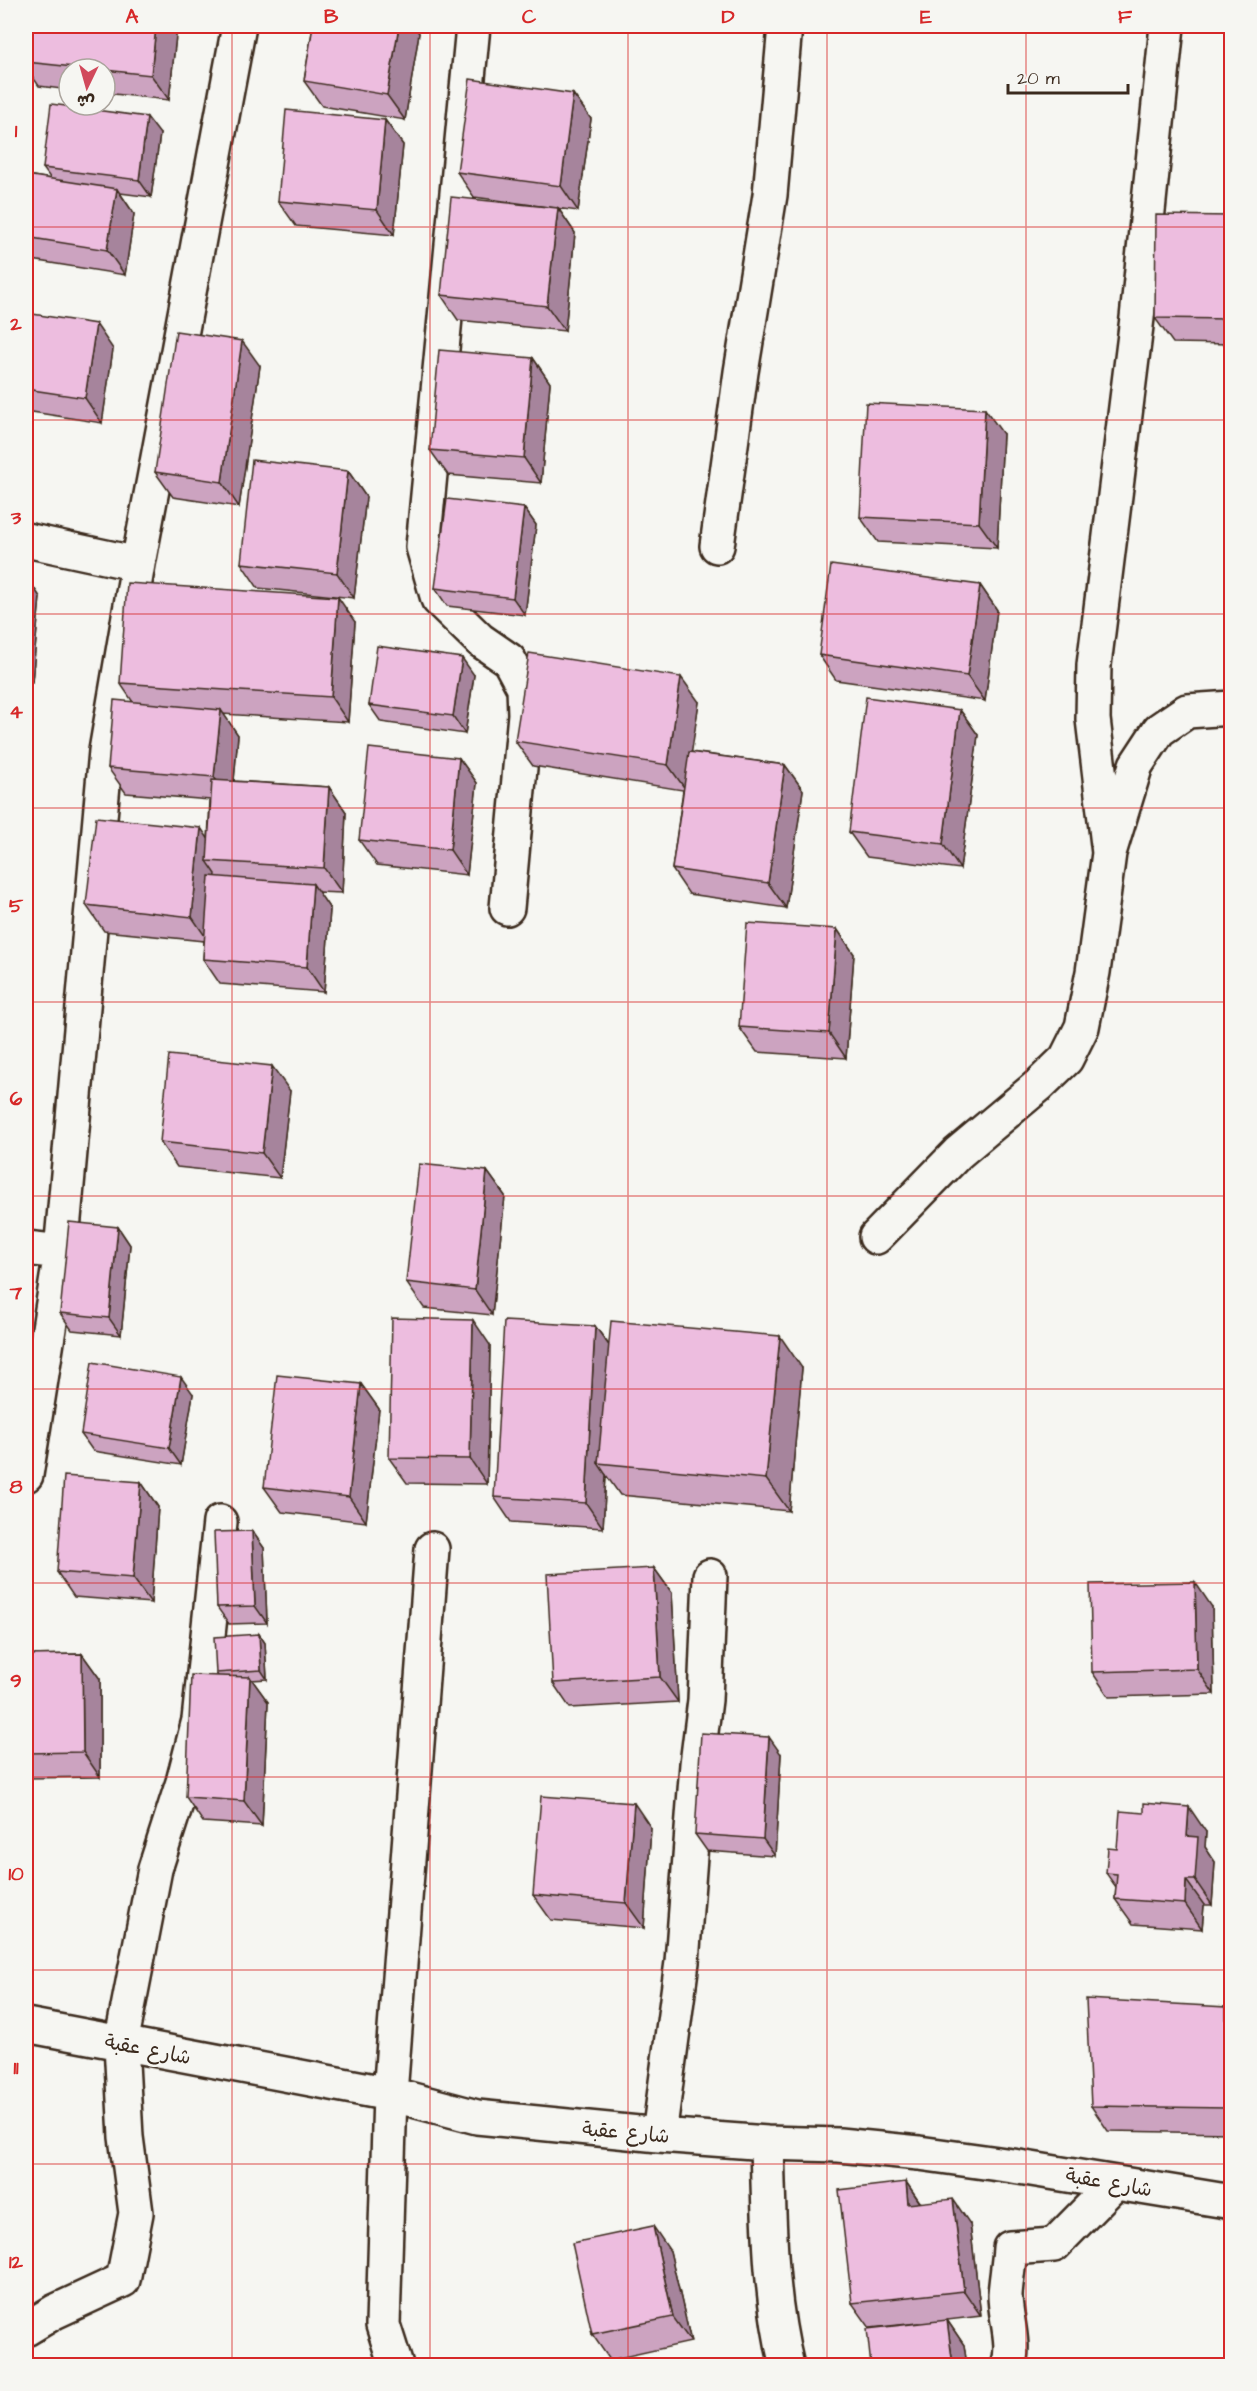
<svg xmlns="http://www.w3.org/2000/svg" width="1257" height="2391" viewBox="0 0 1257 2391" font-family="'Architects Daughter','Playpen Sans Arabic',sans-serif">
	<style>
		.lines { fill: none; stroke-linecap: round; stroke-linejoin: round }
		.minor-casing { stroke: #3b2a1e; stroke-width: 38 }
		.minor { stroke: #f6f6f2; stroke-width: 33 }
		.wall { fill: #cca3c0; stroke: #3b2a1e; stroke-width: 1.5 }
		.shaded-wall { fill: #a6849c; stroke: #3b2a1e; stroke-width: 1.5 }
		.building { fill: #edbddf; stroke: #3b2a1e; stroke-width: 1.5 }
		.grid { fill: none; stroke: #d62828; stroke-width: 1.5; stroke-opacity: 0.55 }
		.labels { text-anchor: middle; stroke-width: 5; stroke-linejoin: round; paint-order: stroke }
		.street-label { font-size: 20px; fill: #3b2a1e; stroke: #f6f6f2 }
		.neatline { fill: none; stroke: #d62828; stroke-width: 2 }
		.grid-label { font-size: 20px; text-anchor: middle; font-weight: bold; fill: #d62828 }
	</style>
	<rect width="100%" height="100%" fill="#f6f6f2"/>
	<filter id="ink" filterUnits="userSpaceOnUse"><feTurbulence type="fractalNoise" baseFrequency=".0167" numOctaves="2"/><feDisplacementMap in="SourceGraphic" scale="12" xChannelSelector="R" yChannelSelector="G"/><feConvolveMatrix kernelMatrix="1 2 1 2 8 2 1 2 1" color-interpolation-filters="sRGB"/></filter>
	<g filter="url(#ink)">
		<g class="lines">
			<!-- minor casing -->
			<g class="minor-casing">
				<path id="minor" d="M473,26L423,547L438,599L480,640L509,660L524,688L525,714L507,908
					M26,540L138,564
					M717,546L741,372L770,195L785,26
					M1109,853L1093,719L1094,665L1137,318L1167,26
					M876,1237L958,1153L1039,1085L1066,1059L1082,1027L1093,972L1109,853L1136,765L1159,730L1187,711L1232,708
					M26,1248L61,1252
					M26,1475L61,1252L106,751L138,564L239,26
					M26,2025L390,2094L477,2117L659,2135L767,2143L839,2145L919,2153L1013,2166L1232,2202
					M659,2135L682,1962L697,1764L705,1700L710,1576
					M767,2143C769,2217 769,2293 787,2366
					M26,2329L54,2312L123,2280L136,2213L126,2137L121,2044L155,1869L183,1782L199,1720L220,1522
					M396,2366L383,2325L390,2094L432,1549
					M1008,2366C1016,2345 1005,2317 1005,2295C1006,2280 1009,2264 1010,2248L1054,2245L1115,2183"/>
			</g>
			<!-- minor -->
			<use href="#minor" class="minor"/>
		</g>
		<!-- wall -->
		<path class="wall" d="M26,26H177L169,100L105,93V69H69V90L39,86L26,67Z
			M313,26H414L419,33L405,120L322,106L304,81Z
			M573,94L591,119L578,211L474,197L457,172Z
			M385,120L403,145L394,235L296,226L278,201Z
			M160,134L151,197L120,193L134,214L125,275L26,259V175L51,179L43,168Z
			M558,208L575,233L565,331L458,320L441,295Z
			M1232,216V344L1173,343L1155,318Z
			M26,265L30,272L26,313L113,349L102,423L26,411Z
			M533,358L550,383L541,483L448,475L430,450Z
			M260,366L239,507L173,497L155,472Z
			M1003,434L997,548L878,542L860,517Z
			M348,471L366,497L354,598L258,588L241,563Z
			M524,508L536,525L525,615L447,606L435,588Z
			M26,579H28L40,597L32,682L26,681Z
			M980,585L997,610L985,701L836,680L819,655Z
			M355,622L348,722L223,714L238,735L234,781L329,787L346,812L342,893L318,892L330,909L324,992L220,984L203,959L204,941L104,931L86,905L208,839L210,800L126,793L108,768L133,702L120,683Z
			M474,675L465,734L381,722L369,705Z
			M699,702L691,752L785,765L803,790L786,908L689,894L672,869L683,790L533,766L515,741Z
			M960,710L978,735L960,869L867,857L849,832Z
			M459,758L477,783L467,875L377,865L359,840Z
			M837,929L854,954L846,1058L757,1052L739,1027Z
			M290,1091L280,1178L177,1167L160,1142Z
			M487,1171L505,1196L492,1315L424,1308L406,1282Z
			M118,1227L130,1245L121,1335L72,1330L60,1313Z
			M595,1326L609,1345L802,1368L789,1511L620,1495L606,1475L603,1528L511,1522L494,1497Z
			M490,1345L487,1484L407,1483L389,1458Z
			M361,1384L379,1409L366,1522L282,1512L264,1487Z
			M193,1394L181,1465L93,1451L81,1434Z
			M141,1482L158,1507L151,1603L74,1597L57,1572Z
			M252,1531L264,1548L267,1623L229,1624L217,1607Z
			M654,1568L672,1593L678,1702L570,1708L553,1683Z
			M1212,1607L1214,1694L1109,1697L1092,1672Z
			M259,1634L265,1643L267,1679L252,1680L268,1702L262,1826L203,1822L186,1797L218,1676L216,1673Z
			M82,1654L100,1679V1777L26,1778V1655Z
			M781,1754L775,1856L707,1851L695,1834Z
			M651,1828L644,1928L551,1920L533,1895Z
			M1206,1832L1205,1847L1215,1862L1212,1905H1204L1202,1929L1133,1924L1115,1899L1116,1887L1106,1873L1117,1849Z
			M1232,2015V2133L1108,2131L1091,2106Z
			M906,2182L920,2202L970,2224L981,2316L947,2320L964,2345L967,2366H871L918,2323L870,2328L852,2303Z
			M670,2251L691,2342L610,2360L592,2334Z"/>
		<!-- shaded-wall -->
		<path class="shaded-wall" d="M156,26H177L169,100L151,75Z
			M399,26H414L419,33L405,120L387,95Z
			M573,94L591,119L578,211L561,186Z
			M147,117L160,134L151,197L139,180Z
			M385,120L403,145L394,235L377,210Z
			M117,189L134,214L125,275L107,250Z
			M558,208L575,233L565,331L547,306Z
			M26,265L30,272L26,322Z
			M96,324L113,349L102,423L85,398Z
			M242,341L260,366L239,507L222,482Z
			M533,358L550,383L541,483L524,458Z
			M985,409L1003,434L997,548L979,523Z
			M348,471L366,497L354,598L337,573Z
			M524,508L536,525L525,615L513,598Z
			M28,579L40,597L32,682L26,672V603Z
			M980,585L997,610L985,701L967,676Z
			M338,597L355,622L348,722L331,697Z
			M462,658L474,675L465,734L453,716Z
			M681,677L699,702L686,790L668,765Z
			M221,710L238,735L232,802L214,777Z
			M960,710L978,735L960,869L943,844Z
			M26,712L32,721L26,766Z
			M459,758L477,783L467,875L450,850Z
			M785,765L803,790L786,908L768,883Z
			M329,787L346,812L342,893L324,868Z
			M201,828L218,853L207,861L216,874L209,942L192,917Z
			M313,884L330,909L324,992L307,967Z
			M837,929L854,954L846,1058L829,1033Z
			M272,1066L290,1091L280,1178L262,1153Z
			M487,1171L505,1196L492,1315L475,1290Z
			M118,1227L130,1245L121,1335L109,1318Z
			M473,1320L490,1345L487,1484L470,1459Z
			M595,1326L613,1351L598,1463L606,1475L603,1528L586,1503Z
			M780,1336L802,1368L789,1511L766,1479Z
			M181,1377L193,1394L181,1465L169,1448Z
			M361,1384L379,1409L366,1522L349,1497Z
			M141,1482L158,1507L151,1603L133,1578Z
			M252,1531L264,1548L267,1623L255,1606Z
			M654,1568L672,1593L678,1702L660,1677Z
			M1195,1582L1212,1607L1214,1694L1197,1669Z
			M259,1634L265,1643L267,1679L261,1670Z
			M82,1654L100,1679V1777L83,1752Z
			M250,1677L268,1702L262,1826L244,1801Z
			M769,1737L781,1754L775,1856L763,1839Z
			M634,1803L651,1828L644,1928L626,1903Z
			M1189,1807L1206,1832L1205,1847L1215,1862L1212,1905L1195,1880L1187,1836Z
			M1186,1880L1204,1905L1202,1929L1185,1904Z
			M1226,2007L1232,2015V2115L1227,2108Z
			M906,2182L923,2207L908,2204Z
			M953,2199L970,2224L981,2316L964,2291Z
			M653,2226L670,2251L691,2342L673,2317Z
			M947,2320L964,2345L967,2366H953Z"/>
		<!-- building -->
		<path class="building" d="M26,26H156L151,75L105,70V69H93L26,62Z
			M313,26H399L387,95L304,81Z
			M470,79L573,94L561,186L457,172Z
			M51,104L147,117L139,180L43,168Z
			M286,110L385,120L377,210L278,201Z
			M26,175L117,189L107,250L26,237Z
			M451,197L558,208L547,306L441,295Z
			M1156,215L1232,216V319L1155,318Z
			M26,313L96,324L85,398L26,389Z
			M176,331L242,341L222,482L155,472Z
			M439,350L533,358L524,458L430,450Z
			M866,403L985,409L979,523L860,517Z
			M252,460L348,471L337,573L241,563Z
			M447,499L524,508L513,598L435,588Z
			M831,565L980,585L967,676L819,655Z
			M26,579H28L26,603Z
			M127,583L338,597L331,697L120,683Z
			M377,646L462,658L453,716L369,705Z
			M529,653L681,677L668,765L515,741Z
			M866,697L960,710L943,844L849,832Z
			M114,700L221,710L214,777L108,768Z
			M369,748L459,758L450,850L359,840Z
			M689,752L785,765L768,883L672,869Z
			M212,780L329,787L324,868L207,861Z
			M96,817L201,828L192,917L86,905Z
			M209,876L313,884L307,967L203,959Z
			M747,923L837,929L829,1033L739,1027Z
			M169,1055L272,1066L262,1153L160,1142Z
			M419,1164L487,1171L475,1290L406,1282Z
			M69,1222L118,1227L109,1318L60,1313Z
			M392,1318L473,1320L470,1459L389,1458Z
			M504,1321L595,1326L586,1503L494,1497Z
			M611,1321L780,1336L766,1479L598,1463Z
			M92,1362L181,1377L169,1448L81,1434Z
			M277,1375L361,1384L349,1497L264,1487Z
			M64,1476L141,1482L133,1578L57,1572Z
			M252,1531L255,1606L217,1607L214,1532Z
			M654,1568L660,1677L553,1683L547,1574Z
			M1195,1582L1197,1669L1092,1672L1090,1584Z
			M259,1634L261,1670L216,1673L214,1637Z
			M82,1654L83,1752L26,1753V1655Z
			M191,1675L250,1677L244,1801L186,1797Z
			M701,1733L769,1737L763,1839L695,1834Z
			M541,1796L634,1803L626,1903L533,1895Z
			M1144,1803L1189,1807L1187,1836L1198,1837L1195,1880H1186L1185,1904L1115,1899L1117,1874L1106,1873L1108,1848L1117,1849L1120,1811L1144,1813Z
			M1086,1999L1226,2007L1227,2108L1091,2106Z
			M906,2182L908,2204L953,2199L964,2291L852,2303L839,2190Z
			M653,2226L673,2317L592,2334L572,2243Z
			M947,2320L953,2366H871L867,2329Z
			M1115,2361L1116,2366H1094Z"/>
	</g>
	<!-- grid -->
	<path class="grid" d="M232,26V2366M430,26V2366M628,26V2366M827,26V2366M1026,26V2366M26,227H1232M26,420H1232M26,614H1232M26,808H1232M26,1002H1232M26,1196H1232M26,1389H1232M26,1583H1232M26,1777H1232M26,1970H1232M26,2164H1232"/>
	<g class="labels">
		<!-- street labels -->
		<g class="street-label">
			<text transform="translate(148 2049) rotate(11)" y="7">شارع عقبة</text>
			<text transform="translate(626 2132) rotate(5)" y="7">شارع عقبة</text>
			<text transform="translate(1109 2182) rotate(10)" y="7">شارع عقبة</text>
		</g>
	</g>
	<!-- margin -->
	<rect width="1257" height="2391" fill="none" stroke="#f6f6f2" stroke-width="66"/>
	<!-- north arrow -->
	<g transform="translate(87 87) rotate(185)"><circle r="28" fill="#f6f6f2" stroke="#aba49d" stroke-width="1.5"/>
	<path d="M0-4.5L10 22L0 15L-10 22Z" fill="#d1495b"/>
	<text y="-9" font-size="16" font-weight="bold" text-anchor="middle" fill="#3b2a1e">ش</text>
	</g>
	<!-- scale -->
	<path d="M1008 84v9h120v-9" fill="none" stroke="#3b2a1e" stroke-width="3"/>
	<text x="1017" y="84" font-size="18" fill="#3b2a1e" stroke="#f6f6f2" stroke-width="4.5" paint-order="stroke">20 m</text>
	<rect x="33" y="33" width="1191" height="2325" class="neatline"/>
	<g class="grid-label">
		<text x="132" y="23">A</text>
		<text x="331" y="23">B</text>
		<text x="529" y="23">C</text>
		<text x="728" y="23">D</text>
		<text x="926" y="23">E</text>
		<text x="1125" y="23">F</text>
		<text x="16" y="137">1</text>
		<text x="16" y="330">2</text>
		<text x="16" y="524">3</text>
		<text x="16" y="718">4</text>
		<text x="16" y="912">5</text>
		<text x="16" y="1105">6</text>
		<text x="16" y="1299">7</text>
		<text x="16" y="1493">8</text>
		<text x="16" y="1687">9</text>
		<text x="16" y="1880">10</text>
		<text x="16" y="2074">11</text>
		<text x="16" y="2268">12</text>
	</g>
</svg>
